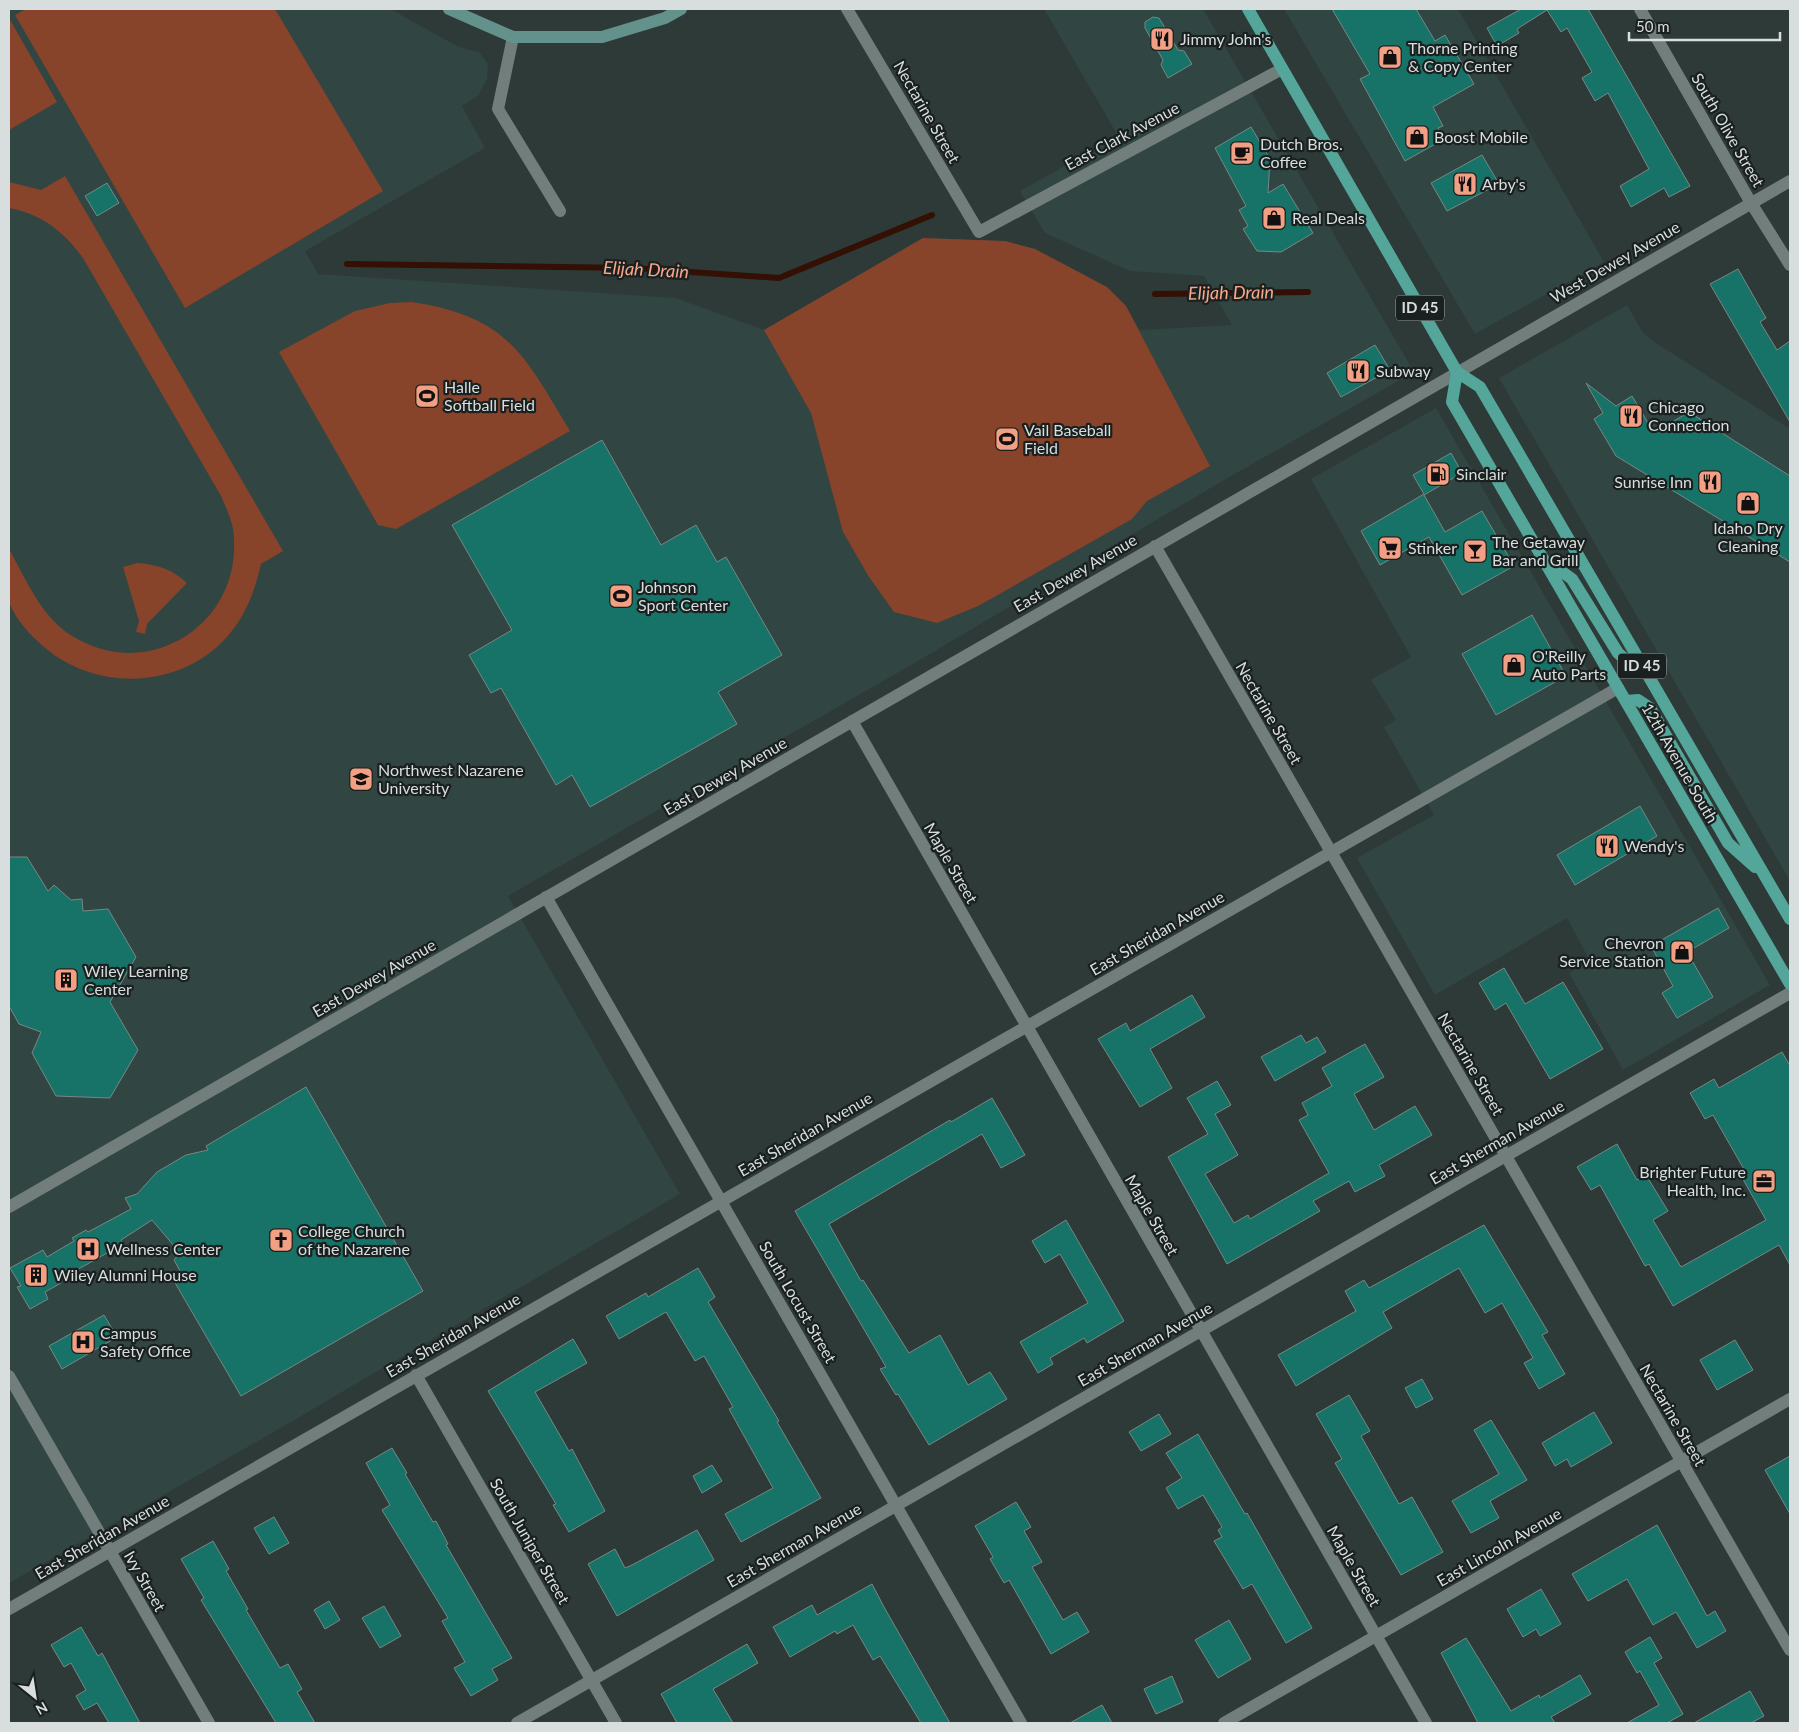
<svg xmlns="http://www.w3.org/2000/svg" width="1799" height="1732" viewBox="0 0 1799 1732" font-family="Lato,sans-serif">
	<style>
		.built { fill: #314542 }
		.green { fill: #88432b }
		.lines { fill: none; stroke-linecap: round; stroke-linejoin: round }
		.stream { stroke: #330f04; stroke-width: 6 }
		.building { fill: #177367; stroke: #798784 }
		.street { stroke: #717e7b; stroke-width: 12 }
		.secondary { stroke: #62928b; stroke-width: 12 }
		.primary { stroke: #54a69a; stroke-width: 12 }
		.labels { text-anchor: middle; stroke-width: 4.5; stroke-linejoin: round; paint-order: stroke }
		.shield { fill: #1a201f; stroke: #9ea5a4; stroke-width: 1 }
		.shield-label { font-size: 15px; font-weight: bold; fill: #d7dedd }
		.poi-label { font-size: 16px; fill: #d7dedd; stroke: #1a201f; text-anchor: start }
		.street-label { font-size: 16px; fill: #d7dedd; stroke: #1a201f }
		.water-label { font-size: 18px; font-style: italic; fill: #fba78b; stroke: #1a201f }
	</style>
	<rect width="100%" height="100%" fill="#2e3a38"/>
	<!-- built -->
	<path class="built" d="M9,9H390L459,47L479,52L488,64L487,79L478,96L462,106L485,148L305,251L318,274L676,298L764,330L923,238L1005,241L1035,249L1107,287L1126,306L1140,330L1232,325L1204,276L1130,271L1045,233L1020,191L1118,136L1044,9H1203L1414,372L1219,483L918,661L508,896L680,1194L260,1440L9,1583Z
		M1284,9H1458L1604,262L1475,334Z
		M1627,305L1643,333L1653,341L1790,429V881L1499,378Z
		M1436,408L1770,985L1623,1070L1569,973L1590,961L1567,918L1435,995L1357,858L1434,815L1384,727L1396,720L1371,680L1411,657L1311,479Z"/>
	<!-- green -->
	<path class="green" d="M26,9H275L383,191L185,308L15,15Z
		M9,18L57,102L9,130Z
		M65,176L283,551L261,564C256,585 250,605 237,624C194,688 101,696 44,647C31,636 15,619 9,602C5,590 9,563 9,549C26,579 42,619 74,637C148,682 239,626 234,539C234,524 227,510 221,496L83,258C64,232 42,214 9,208V182L41,190Z
		M923,238L1005,241L1035,249L1107,287L1126,306L1210,466L1147,501L1132,519L978,606L937,623L894,612L869,577L843,532L811,413L764,330Z
		M412,302C508,317 523,353 570,431L396,529L378,525L279,352L355,311L390,303Z
		M138,563C158,565 172,569 187,583L147,624L145,634L136,632L139,621L123,567Z"/>
	<g class="lines">
		<!-- stream -->
		<path class="stream" d="M347,264L631,268L779,278L932,215
			M1155,294L1308,292"/>
	</g>
	<!-- building -->
	<path class="building" d="M1332,9H1416L1435,41L1445,35L1474,84L1433,107L1443,126L1438,128L1444,139L1405,161L1360,79L1370,74Z
		M1521,9H1588L1690,186L1669,197L1664,188L1631,207L1620,186L1649,169L1608,93L1595,101L1582,78L1592,72L1567,28L1561,32L1547,10L1517,29L1519,33L1497,46L1487,28Z
		M1153,17L1159,18L1178,50L1184,51L1192,64L1168,78L1161,65L1163,60L1145,28V22Z
		M1251,127L1270,159L1268,193L1283,184L1313,233L1281,252L1257,251L1243,229L1248,226L1239,210L1246,206L1215,148Z
		M1482,155L1499,184L1447,211L1431,183Z
		M107,183L119,203L97,216L85,196Z
		M1738,269L1766,318L1760,322L1777,350L1790,341V422L1710,284Z
		M1375,345L1390,370L1341,397L1327,373Z
		M1586,383L1616,406L1632,396L1654,433L1689,412L1790,476V562L1616,456L1594,419L1603,413Z
		M602,440L661,545L696,525L717,562L726,557L782,655L718,692L737,724L590,807L572,775L556,785L501,688L491,693L469,655L512,630L452,525Z
		M1451,453L1462,473L1424,495L1445,532L1482,511L1514,566L1462,595L1429,537L1380,565L1361,531L1424,494L1413,475Z
		M1532,615L1566,676L1496,715L1462,654Z
		M1640,806L1657,836L1575,885L1557,855Z
		M9,857H27L48,891L54,885L71,900L82,899L83,911L108,909L136,957L110,1002L138,1050L110,1098L56,1096L32,1053L41,1032L19,1024L9,1006Z
		M1718,908L1729,928L1687,952L1713,997L1677,1018L1662,993L1673,986L1651,946Z
		M1504,968L1525,1004L1563,982L1603,1049L1550,1079L1506,1003L1495,1010L1479,983Z
		M1192,995L1205,1017L1150,1049L1172,1088L1140,1107L1098,1039L1126,1023L1130,1031Z
		M1301,1035L1306,1043L1317,1037L1326,1052L1275,1081L1261,1057Z
		M1365,1044L1384,1077L1354,1094L1374,1130L1415,1106L1432,1135L1379,1165L1385,1176L1355,1192L1349,1181L1313,1201L1320,1211L1227,1264L1168,1157L1208,1134L1187,1098L1217,1081L1231,1105L1215,1114L1238,1155L1205,1174L1234,1223L1248,1215L1250,1219L1329,1173L1299,1120L1308,1115L1302,1103L1332,1086L1322,1068Z
		M1782,1052L1790,1066V1265L1779,1245L1673,1306L1649,1264L1645,1266L1600,1185L1591,1190L1577,1167L1617,1144L1637,1180L1646,1175L1668,1211L1653,1220L1681,1267L1766,1220L1740,1174L1745,1171L1713,1115L1705,1119L1690,1093L1714,1079L1719,1088Z
		M306,1087L423,1291L241,1396L171,1276L180,1271L174,1260L180,1253L152,1220L121,1240L123,1244L59,1280L61,1283L45,1292L48,1299L30,1309L17,1287L21,1286L10,1268L43,1250L47,1257L74,1241L72,1238L86,1230L88,1232L131,1209L125,1198L137,1194L157,1172L186,1155L208,1150L206,1146Z
		M992,1098L1025,1155L1001,1168L982,1134L829,1224L861,1281L863,1280L909,1353L940,1335L968,1385L990,1372L1007,1399L929,1445L898,1394L896,1395L880,1369L886,1367L795,1211L950,1120L951,1122Z
		M1066,1220L1124,1321L1087,1343L1084,1338L1050,1358L1053,1364L1038,1373L1020,1342L1088,1303L1060,1254L1045,1263L1032,1241Z
		M1484,1225L1548,1332L1542,1335L1565,1374L1539,1389L1524,1363L1533,1358L1502,1303L1485,1313L1459,1268L1383,1312L1392,1328L1296,1386L1278,1355L1356,1311L1345,1291L1364,1280L1369,1288Z
		M698,1268L715,1297L708,1302L779,1421L777,1422L821,1498L741,1542L725,1514L773,1488L729,1409L733,1407L704,1356L695,1361L666,1312L619,1339L606,1316L646,1293L648,1297Z
		M104,1315L117,1337L62,1369L49,1346Z
		M573,1339L587,1363L535,1392L569,1451L572,1449L605,1511L569,1532L553,1505L556,1504L488,1391Z
		M1735,1340L1753,1370L1717,1390L1700,1360Z
		M1422,1379L1433,1399L1416,1408L1405,1388Z
		M1349,1395L1370,1431L1361,1436L1399,1504L1412,1497L1443,1552L1401,1575L1335,1463L1342,1459L1316,1414Z
		M1594,1412L1612,1443L1571,1467L1567,1459L1555,1466L1542,1443Z
		M1159,1414L1171,1434L1141,1451L1129,1432Z
		M1491,1420L1527,1480L1490,1501L1499,1518L1471,1533L1452,1501L1499,1474L1474,1430Z
		M1198,1434L1245,1514L1247,1513L1312,1628L1286,1643L1252,1584L1243,1589L1214,1541L1222,1537L1218,1530L1222,1527L1203,1495L1178,1509L1166,1488L1182,1478L1166,1453Z
		M392,1448L407,1473L405,1474L433,1522L436,1521L448,1544L446,1545L512,1658L492,1669L498,1680L471,1696L454,1668L465,1662L442,1621L448,1618L382,1510L390,1505L366,1463Z
		M1790,1456V1514L1765,1470Z
		M712,1465L722,1481L702,1493L693,1476Z
		M1016,1502L1031,1527L1024,1531L1042,1562L1032,1567L1063,1620L1077,1612L1089,1632L1051,1654L1009,1580L1004,1583L990,1559L993,1557L975,1526Z
		M274,1517L289,1543L269,1554L254,1528Z
		M1657,1525L1707,1616L1715,1611L1726,1631L1697,1648L1676,1612L1653,1625L1627,1579L1588,1601L1572,1574Z
		M697,1530L714,1560L617,1616L588,1564L615,1549L625,1568L632,1565Z
		M213,1541L229,1569L226,1571L248,1609L246,1610L280,1668L288,1664L302,1689L297,1692L315,1723H276L201,1600L204,1598L181,1559Z
		M872,1584L884,1607L950,1723H921L880,1656L873,1660L853,1625L837,1634L835,1631L790,1657L773,1627L812,1605L817,1615Z
		M1541,1589L1561,1624L1540,1636L1536,1629L1523,1637L1507,1609Z
		M329,1601L340,1620L325,1629L314,1610Z
		M384,1606L401,1636L380,1648L362,1618Z
		M1229,1620L1251,1659L1218,1678L1195,1640Z
		M81,1627L98,1656L102,1653L140,1723H109L97,1703L84,1710L76,1696L86,1690L71,1663L64,1667L51,1645Z
		M1650,1637L1662,1658L1654,1663L1683,1714L1667,1723H1627L1659,1705L1640,1671L1637,1673L1625,1652Z
		M1466,1638L1511,1711L1539,1695L1540,1698L1580,1675L1591,1694L1551,1717L1555,1723H1478L1441,1653Z
		M747,1644L758,1663L713,1689L733,1723H677L661,1694Z
		M1172,1676L1183,1702L1156,1714L1144,1689Z
		M1750,1691L1764,1716L1751,1723H1694Z
		M1102,1705L1112,1723H1070Z"/>
	<g class="lines">
		<!-- street -->
		<path class="street" d="M847,9L979,232L1282,69
			M1640,9L1751,203L1790,265
			M513,37L498,109L560,211
			M1155,546L1790,1650
			M852,721L1426,1723
			M546,897L1021,1723
			M9,1207L1790,181
			M416,1375L616,1723
			M9,1376L209,1723
			M9,1609L1618,688
			M517,1723L1790,993
			M1224,1723L1790,1399"/>
		<!-- secondary -->
		<path class="secondary" d="M449,9L513,37H602L665,18L681,9"/>
		<!-- primary -->
		<path class="primary" d="M1248,9L1457,372L1480,387L1790,919
			M1457,372L1452,402L1790,984
			M1551,571H1561L1572,579L1618,653L1632,665L1643,668
			M1626,701L1638,700L1650,708L1728,843L1755,867"/>
	</g>
	<!-- icons -->
	<defs>
		<g id="restaurant-square" transform="scale(1.25)"><rect x="-9" y="-9" width="18" height="18" rx="4" fill="#f39f83" stroke="#1a201f"/><path d="M-5-6h1v4h1v-4h1v4h1v-4h1v5L-1.5 .5V6h-2V.5L-5-1ZM5-6V6H3V1.5H1.5Q1.5-4 5-6Z" fill="#111"/></g>
		<g id="shop-square" transform="scale(1.25)"><rect x="-9" y="-9" width="18" height="18" rx="4" fill="#f39f83" stroke="#1a201f"/><path d="M-5-2.5h2.3a2.7 3.5 0 0 1 5.4 0H5L5.5 6h-11ZM-1.5-2.5h3a1.5 2.3 0 0 0-3 0Z" fill="#111"/></g>
		<g id="cafe-square" transform="scale(1.25)"><rect x="-9" y="-9" width="18" height="18" rx="4" fill="#f39f83" stroke="#1a201f"/><path d="M-5.5-4.5H6V0H3Q3 3.5 0 3.5H-2.5Q-5.5 3.5-5.5 0ZM3-3.2v2h1.7v-2ZM-6 4.5H4V6H-6Z" fill="#111"/></g>
		<g id="stadium-square" transform="scale(1.25)"><rect x="-9" y="-9" width="18" height="18" rx="4" fill="#f39f83" stroke="#1a201f"/><path d="M0-5a6.5 5 0 1 0 0 10a6.5 5 0 1 0 0-10ZM-3.5-1.8h7v3.6h-7Z" fill="#111"/></g>
		<g id="fuel-square" transform="scale(1.25)"><rect x="-9" y="-9" width="18" height="18" rx="4" fill="#f39f83" stroke="#1a201f"/><path d="M-5.5-6h7V0h2V4h1.3V-2.5L3-4.5l.8-.8L6-3V5H2.5V1h-1V6h-7ZM-4.2-4.7v3.2H.2V-4.7Z" fill="#111"/></g>
		<g id="supermarket-square" transform="scale(1.25)"><rect x="-9" y="-9" width="18" height="18" rx="4" fill="#f39f83" stroke="#1a201f"/><path d="M-6-5.5h2.5l.6 2H6L4.5 2H-2.5L-4.4-4H-6ZM-1.5 3.2a1.3 1.3 0 1 0 .1 0ZM3 3.2a1.3 1.3 0 1 0 .1 0Z" fill="#111"/></g>
		<g id="bar-square" transform="scale(1.25)"><rect x="-9" y="-9" width="18" height="18" rx="4" fill="#f39f83" stroke="#1a201f"/><path d="M-6-5H6L.8 .8V4.5H3.5V6h-7V4.5H-.8V.8Z" fill="#111"/></g>
		<g id="university-square" transform="scale(1.25)"><rect x="-9" y="-9" width="18" height="18" rx="4" fill="#f39f83" stroke="#1a201f"/><path d="M0-5L7-2L0 1L-7-2ZM-4 1L0 2.5L4 1V4Q0 6-4 4Z" fill="#111"/></g>
		<g id="building-square" transform="scale(1.25)"><rect x="-9" y="-9" width="18" height="18" rx="4" fill="#f39f83" stroke="#1a201f"/><path d="M-4-6H4V6H1V3H-1V6H-4ZM-2.5-4.3h1.7v1.8h-1.7ZM.8-4.3h1.7v1.8H.8ZM-2.5-1h1.7V.8h-1.7ZM.8-1h1.7V.8H.8Z" fill="#111"/></g>
		<g id="office-square" transform="scale(1.25)"><rect x="-9" y="-9" width="18" height="18" rx="4" fill="#f39f83" stroke="#1a201f"/><path d="M-6-3h4V-5.5h4V-3h4V5H-6ZM-1-4.5V-3h2v-1.5ZM-6 0V1H6V0Z" fill="#111"/></g>
		<g id="church-square" transform="scale(1.25)"><rect x="-9" y="-9" width="18" height="18" rx="4" fill="#f39f83" stroke="#1a201f"/><path d="M-1.2-6h2.4v3.5h3.3v2.4h-3.3V6h-2.4V-.1h-3.3v-2.4h3.3Z" fill="#111"/></g>
		<g id="hospital-square" transform="scale(1.25)"><rect x="-9" y="-9" width="18" height="18" rx="4" fill="#f39f83" stroke="#1a201f"/><path d="M-5-5h3v3.5h4V-5h3V5h-3V1.5h-4V5h-3Z" fill="#111"/></g>
	</defs>
	<g fill-rule="evenodd">
		<use href="#restaurant-square" x="1162" y="39"/>
		<use href="#shop-square" x="1390" y="57"/>
		<use href="#shop-square" x="1417" y="137"/>
		<use href="#cafe-square" x="1242" y="153"/>
		<use href="#restaurant-square" x="1465" y="184"/>
		<use href="#shop-square" x="1274" y="218"/>
		<use href="#restaurant-square" x="1358" y="371"/>
		<use href="#stadium-square" x="427" y="396"/>
		<use href="#restaurant-square" x="1631" y="416"/>
		<use href="#stadium-square" x="1007" y="439"/>
		<use href="#fuel-square" x="1438" y="474"/>
		<use href="#restaurant-square" x="1710" y="482"/>
		<use href="#shop-square" x="1748" y="503"/>
		<use href="#supermarket-square" x="1390" y="548"/>
		<use href="#bar-square" x="1475" y="551"/>
		<use href="#stadium-square" x="621" y="596"/>
		<use href="#shop-square" x="1514" y="665"/>
		<use href="#university-square" x="361" y="779"/>
		<use href="#restaurant-square" x="1607" y="846"/>
		<use href="#shop-square" x="1682" y="952"/>
		<use href="#building-square" x="66" y="980"/>
		<use href="#office-square" x="1764" y="1181"/>
		<use href="#church-square" x="281" y="1240"/>
		<use href="#hospital-square" x="88" y="1249"/>
		<use href="#building-square" x="36" y="1275"/>
		<use href="#hospital-square" x="83" y="1342"/>
	</g>
	<g class="labels">
		<!-- shield labels -->
		<g class="shield">
			<rect x="1396" y="295.5" width="48" height="25" rx="4"/>
			<rect x="1618" y="653.5" width="48" height="25" rx="4"/>
		</g>
		<g class="shield-label">
			<text x="1420" y="313">ID 45</text>
			<text x="1642" y="671">ID 45</text>
		</g>
		<!-- poi labels -->
		<g class="poi-label">
			<text x="1180" y="45">Jimmy John's</text>
			<text x="1408" y="54">Thorne Printing<tspan x="1408" dy="18">&amp; Copy Center</tspan></text>
			<text x="1434" y="143">Boost Mobile</text>
			<text x="1260" y="150">Dutch Bros.<tspan x="1260" dy="18">Coffee</tspan></text>
			<text x="1482" y="190">Arby's</text>
			<text x="1292" y="224">Real Deals</text>
			<text x="1376" y="377">Subway</text>
			<text x="444" y="393">Halle<tspan x="444" dy="18">Softball Field</tspan></text>
			<text x="1648" y="413">Chicago<tspan x="1648" dy="18">Connection</tspan></text>
			<text x="1024" y="436">Vail Baseball<tspan x="1024" dy="18">Field</tspan></text>
			<text x="1456" y="480">Sinclair</text>
			<text x="1692" y="488" text-anchor="end">Sunrise Inn</text>
			<text x="1748" y="534" text-anchor="middle">Idaho Dry<tspan x="1748" dy="18">Cleaning</tspan></text>
			<text x="1492" y="548">The Getaway<tspan x="1492" dy="18">Bar and Grill</tspan></text>
			<text x="1408" y="554">Stinker</text>
			<text x="638" y="593">Johnson<tspan x="638" dy="18">Sport Center</tspan></text>
			<text x="1532" y="662">O'Reilly<tspan x="1532" dy="18">Auto Parts</tspan></text>
			<text x="378" y="776">Northwest Nazarene<tspan x="378" dy="18">University</tspan></text>
			<text x="1624" y="852">Wendy's</text>
			<text x="1664" y="949" text-anchor="end">Chevron<tspan x="1664" dy="18">Service Station</tspan></text>
			<text x="84" y="977">Wiley Learning<tspan x="84" dy="18">Center</tspan></text>
			<text x="1746" y="1178" text-anchor="end">Brighter Future<tspan x="1746" dy="18">Health, Inc.</tspan></text>
			<text x="298" y="1237">College Church<tspan x="298" dy="18">of the Nazarene</tspan></text>
			<text x="106" y="1255">Wellness Center</text>
			<text x="54" y="1281">Wiley Alumni House</text>
			<text x="100" y="1339">Campus<tspan x="100" dy="18">Safety Office</tspan></text>
		</g>
		<!-- street labels -->
		<g class="street-label">
			<text transform="translate(927 112) rotate(60)" y="6">Nectarine Street</text>
			<text transform="translate(1728 130) rotate(60)" y="6">South Olive Street</text>
			<text transform="translate(1122 136) rotate(-28)" y="6">East Clark Avenue</text>
			<text transform="translate(1615 262) rotate(-30)" y="6">West Dewey Avenue</text>
			<text transform="translate(1075 573) rotate(-30)" y="6">East Dewey Avenue</text>
			<text transform="translate(1269 713) rotate(60)" y="6">Nectarine Street</text>
			<text transform="translate(1680 763) rotate(60)" y="6">12th Avenue South</text>
			<text transform="translate(725 776) rotate(-30)" y="6">East Dewey Avenue</text>
			<text transform="translate(951 863) rotate(60)" y="6">Maple Street</text>
			<text transform="translate(1157 933) rotate(-30)" y="6">East Sheridan Avenue</text>
			<text transform="translate(374 978) rotate(-30)" y="6">East Dewey Avenue</text>
			<text transform="translate(1471 1064) rotate(60)" y="6">Nectarine Street</text>
			<text transform="translate(805 1134) rotate(-30)" y="6">East Sheridan Avenue</text>
			<text transform="translate(1497 1142) rotate(-30)" y="6">East Sherman Avenue</text>
			<text transform="translate(1152 1215) rotate(60)" y="6">Maple Street</text>
			<text transform="translate(798 1302) rotate(60)" y="6">South Locust Street</text>
			<text transform="translate(453 1335) rotate(-30)" y="6">East Sheridan Avenue</text>
			<text transform="translate(1145 1344) rotate(-30)" y="6">East Sherman Avenue</text>
			<text transform="translate(1673 1415) rotate(60)" y="6">Nectarine Street</text>
			<text transform="translate(102 1537) rotate(-30)" y="6">East Sheridan Avenue</text>
			<text transform="translate(530 1541) rotate(60)" y="6">South Juniper Street</text>
			<text transform="translate(794 1545) rotate(-30)" y="6">East Sherman Avenue</text>
			<text transform="translate(1499 1547) rotate(-30)" y="6">East Lincoln Avenue</text>
			<text transform="translate(1354 1566) rotate(60)" y="6">Maple Street</text>
			<text transform="translate(145 1581) rotate(60)" y="6">Ivy Street</text>
		</g>
		<!-- water labels -->
		<g class="water-label">
			<text transform="translate(646 270) rotate(3)" y="6">Elijah Drain</text>
			<text transform="translate(1231 293) rotate(-1)" y="6">Elijah Drain</text>
		</g>
	</g>
	<!-- border -->
	<rect width="1799" height="1732" fill="none" stroke="#d7dedd" stroke-width="20"/>
	<!-- north arrow -->
	<g transform="translate(35 1697) rotate(150)" stroke="#1a201f" stroke-width="4" paint-order="stroke">
	<path d="M0-4L9 19L0 12L-9 19Z" fill="#d7dedd"/>
	<text y="-8" font-size="14" font-weight="bold" text-anchor="middle" fill="#d7dedd">N</text>
	</g>
	<!-- scale -->
	<path d="M1629 32v8h151v-8" fill="none" stroke="#d7dedd" stroke-width="2.5"/>
	<text x="1636" y="32" font-size="15" fill="#d7dedd" stroke="#1a201f" stroke-width="4" paint-order="stroke">50 m</text>
</svg>
